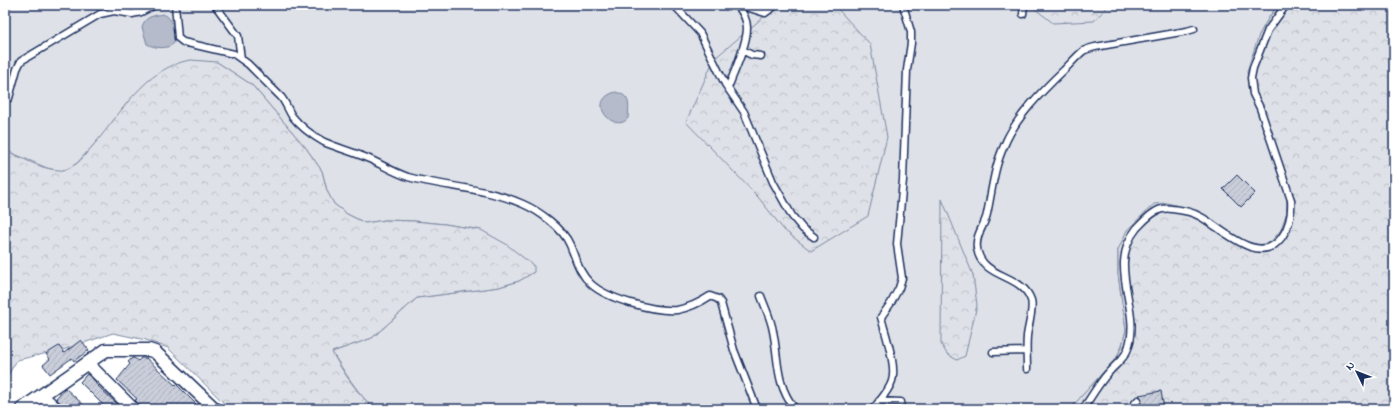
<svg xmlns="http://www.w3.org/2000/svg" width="1399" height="414" viewBox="0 0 1399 414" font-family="'Indie Flower',sans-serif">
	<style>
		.grass { fill: #dee1e7; stroke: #7c88a2 }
		.forest { fill: url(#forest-crowns); stroke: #7c88a2 }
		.water { fill: #b5bbca; stroke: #77839f }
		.building { fill: url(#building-hatch); stroke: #1b2f5e }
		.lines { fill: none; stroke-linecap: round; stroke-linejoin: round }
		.service-casing { stroke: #1b2f5e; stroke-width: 9 }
		.minor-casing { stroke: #1b2f5e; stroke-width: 15 }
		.service { stroke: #fff; stroke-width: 6 }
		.minor { stroke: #fff; stroke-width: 12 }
	</style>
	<defs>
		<pattern id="forest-crowns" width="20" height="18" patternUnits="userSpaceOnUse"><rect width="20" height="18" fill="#dee1e7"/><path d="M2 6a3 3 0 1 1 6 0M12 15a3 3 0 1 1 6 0" fill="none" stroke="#bec1c9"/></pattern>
		<pattern id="building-hatch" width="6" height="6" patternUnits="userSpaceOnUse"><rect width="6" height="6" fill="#caceda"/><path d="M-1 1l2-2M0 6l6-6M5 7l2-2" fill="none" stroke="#adb1be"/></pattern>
	</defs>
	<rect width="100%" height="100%" fill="#fff"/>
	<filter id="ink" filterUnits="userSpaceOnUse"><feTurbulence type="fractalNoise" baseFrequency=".025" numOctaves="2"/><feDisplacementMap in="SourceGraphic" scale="8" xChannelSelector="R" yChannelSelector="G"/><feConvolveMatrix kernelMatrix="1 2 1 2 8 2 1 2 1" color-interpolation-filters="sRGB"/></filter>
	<g filter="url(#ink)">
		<!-- grass -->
		<path class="grass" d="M6,5H1278L1269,17L1259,35L1258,111L1287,198V212L1281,230L1271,242L1260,246L1241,240L1203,215L1186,208L1166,203L1154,205L1141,217L1118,250V274L1126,330L1122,345L1117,357L1070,409H374C357,392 345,373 332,352L372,338L417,298L499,287L519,281L534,272L481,230L445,224L414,221L385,220L365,223L347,214L334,204L327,191L322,171L306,148L252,85L217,62L148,81L131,98L101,137L77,163L68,169L60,171L47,168L5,150V6Z"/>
		<!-- forest -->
		<path class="forest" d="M793,5H834L870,44L887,137L868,216L811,251L784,230L758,197L686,122L714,59L775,7Z
			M1030,5H1109L1094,21L1053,23Z
			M1278,5H1394V409H1070L1117,357L1122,346L1126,330L1118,274V250L1127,230L1154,204L1166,203L1186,208L1203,215L1241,240L1260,245L1271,242L1281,230L1287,212V198L1258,111L1249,92L1247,71L1259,35L1269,17Z
			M191,60L217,62L252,85L306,148L322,171L327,191L334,204L347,214L365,223L385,220L414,221L445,224L481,230L506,244L534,266V272L519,281L499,287L417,298L372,338L332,352C343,373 357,392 374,409H230L168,348L146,340L113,333L66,349L17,360L5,380V150C20,157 43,170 59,170C65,171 71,167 76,164C82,160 86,153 91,148C110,127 126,100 148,81C160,71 175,62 191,60Z
			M942,199L973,275L977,305L965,356L957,360L947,354L941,344Z"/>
		<!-- water -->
		<path class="water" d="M163,14C174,18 176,33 174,43C168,50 154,48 147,44L142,27C145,16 153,16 163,14Z
			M615,92C631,95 629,105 628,118C616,135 584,102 615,92Z"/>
		<!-- building -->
		<path class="building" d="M1237,175L1255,193L1241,207L1223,189Z
			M81,340L89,350L74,361L72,358L50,374L43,365L50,359L46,354L59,346L64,353Z
			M132,358H134L138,361L141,358H146L175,385L176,384L201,409H140L139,404L135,400L137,399L117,380L130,364L128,362Z
			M87,374L96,382L95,383L122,409H107L80,382Z
			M65,388L88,409H63L61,404L56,398Z
			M1161,391L1164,409H1141L1140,404L1142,399L1139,395Z"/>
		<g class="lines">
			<!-- service casing -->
			<g class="service-casing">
				<path id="service" d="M175,5L178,38L183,42L234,54L248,64L281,97C286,103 288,110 292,116C300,126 313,136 324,142C338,148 353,152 367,158C381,164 393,172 408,177C445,187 487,188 523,204C539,211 563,228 570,245C576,259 579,273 591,284C607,299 655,312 677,310C688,308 701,302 710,296L718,299L721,303L734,350L757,409
					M215,5L238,36L241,59
					M674,5L700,33L725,84L744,112L773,182L792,216L803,229L814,237
					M740,5L765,13L776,5
					M1023,14L1024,5
					M742,50L752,55L761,56
					M728,88C734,72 747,45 747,28C747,20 742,11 737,5
					M9,98L17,69L21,61L100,14L114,11L132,14L141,12L155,5
					M761,296C765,307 771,319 773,331C779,360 775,384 795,409
					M993,352L1026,351
					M1027,369C1027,358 1026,347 1027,336C1028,326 1034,309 1031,300C1022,273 981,279 977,248C975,235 985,225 987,214C992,191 994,167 1004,146C1015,118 1042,91 1064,70C1070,64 1076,57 1083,51C1087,49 1091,48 1095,47L1187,31L1194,29
					M879,401L901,402
					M873,409C880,400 889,391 892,381C897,366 885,333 881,317L891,303L899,288L902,278L897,244L903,180L907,70L911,43V32L903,5
					M1083,409C1091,397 1099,383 1109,372C1115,365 1123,360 1127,351C1144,311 1105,267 1137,228C1143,222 1148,216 1155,212C1161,208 1166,208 1172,209C1182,210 1193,212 1201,217C1223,229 1260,268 1282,237C1290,225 1292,213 1291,200L1260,108L1253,94L1251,78L1253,68L1268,30L1286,5
					M1130,409L1138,400"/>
			</g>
			<!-- minor casing -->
			<g class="minor-casing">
				<path id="minor" d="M87,363L133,409
					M42,396L56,409
					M22,409L106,350H149L155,352L215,409"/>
			</g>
			<!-- service -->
			<use href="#service" class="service"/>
			<!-- minor -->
			<use href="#minor" class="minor"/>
		</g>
	</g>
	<!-- margin -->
	<rect width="1399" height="414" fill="none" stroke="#fff" stroke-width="20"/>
	<rect x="10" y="10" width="1379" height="394" fill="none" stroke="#1b2f5e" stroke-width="1.5" filter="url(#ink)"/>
	<!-- north arrow -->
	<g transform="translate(1357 372) rotate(313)" stroke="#ffffff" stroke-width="3" paint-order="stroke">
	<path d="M0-3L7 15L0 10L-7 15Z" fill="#1b2f5e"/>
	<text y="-6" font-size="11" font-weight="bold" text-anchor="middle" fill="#1b2f5e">N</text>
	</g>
</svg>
